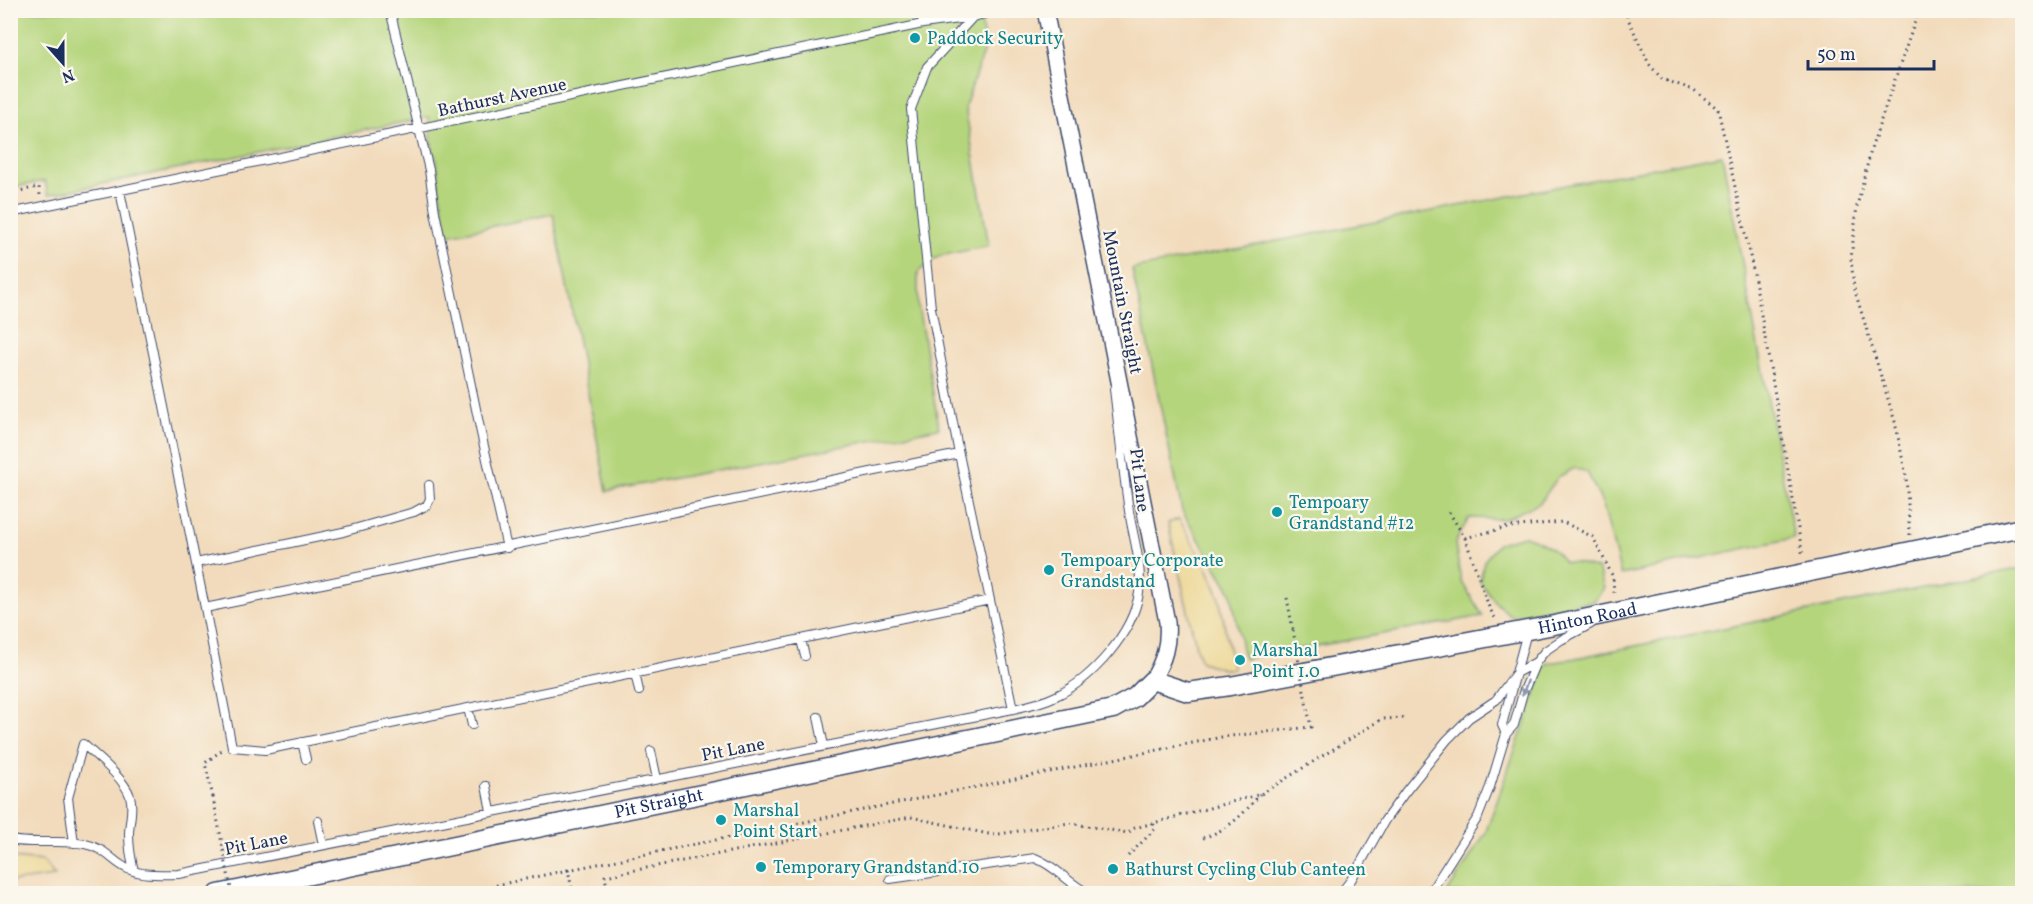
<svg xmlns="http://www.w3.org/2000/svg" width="2033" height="904" viewBox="0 0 2033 904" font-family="Vollkorn,serif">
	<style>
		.green { fill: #b5d57d; stroke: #68826e; stroke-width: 1.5 }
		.sand { fill: #eeda9e; stroke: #84847e; stroke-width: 1.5 }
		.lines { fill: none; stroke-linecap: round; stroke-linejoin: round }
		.service-casing { stroke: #3b496c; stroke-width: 10 }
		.minor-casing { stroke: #3b496c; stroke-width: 18 }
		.tertiary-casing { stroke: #3b496c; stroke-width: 21 }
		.path { stroke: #3b496c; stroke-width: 3; stroke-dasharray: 1.5 4.5; stroke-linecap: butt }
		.service { stroke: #fff; stroke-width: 8 }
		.minor { stroke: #fff; stroke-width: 15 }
		.tertiary { stroke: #fff; stroke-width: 18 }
		.path-bridge { stroke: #3b496c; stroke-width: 3; stroke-dasharray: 1.5 4.5; stroke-linecap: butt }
		.oneway { fill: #8d97ae }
		.culture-dot { fill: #0f9aa8; stroke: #fbf7ec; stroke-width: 2 }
		.labels { text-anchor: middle; stroke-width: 4.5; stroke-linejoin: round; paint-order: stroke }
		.culture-label { font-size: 18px; fill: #0d838f; stroke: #fbf7ec; text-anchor: start }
		.street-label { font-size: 18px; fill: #1b2f5e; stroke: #fbf7ec }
	</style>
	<rect width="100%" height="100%" fill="#fbf7ec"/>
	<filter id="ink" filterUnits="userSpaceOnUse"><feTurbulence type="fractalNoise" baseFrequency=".0167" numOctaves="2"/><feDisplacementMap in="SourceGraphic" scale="12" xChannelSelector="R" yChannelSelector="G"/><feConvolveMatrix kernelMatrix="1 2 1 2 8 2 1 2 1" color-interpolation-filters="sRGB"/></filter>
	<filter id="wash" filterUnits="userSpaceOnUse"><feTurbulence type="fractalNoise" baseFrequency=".008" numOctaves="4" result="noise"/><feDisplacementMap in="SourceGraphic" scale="24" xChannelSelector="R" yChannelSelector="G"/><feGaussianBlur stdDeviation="1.35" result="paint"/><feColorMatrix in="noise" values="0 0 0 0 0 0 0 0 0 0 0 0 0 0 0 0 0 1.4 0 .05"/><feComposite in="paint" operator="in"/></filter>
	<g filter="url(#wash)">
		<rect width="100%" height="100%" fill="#f2dbbc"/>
		<!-- green -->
		<path class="green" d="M979,10L985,46L965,107L989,246L939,256L918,272V306L939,428L607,491L553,214L448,235L439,188L437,161L433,153L429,117L48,195L45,181L11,188V11Z
			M1722,155L1794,538L1621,575L1603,505L1587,472L1575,468L1558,477L1540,503L1504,519L1469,518L1455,543L1461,581L1483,616L1244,659L1231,592L1182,511L1132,269Z
			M1524,536C1542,542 1554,547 1564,562L1581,564L1598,569L1604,588L1594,601L1511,616L1495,602L1480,582L1484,561L1499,543Z
			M2022,568V893H1447L1485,834L1546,664Z"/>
		<!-- sand -->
		<path class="sand" d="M1179,519L1209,572L1219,597L1233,669H1223L1201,662L1197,651L1168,523Z
			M11,858L43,861L55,876L11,882Z"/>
	</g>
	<g filter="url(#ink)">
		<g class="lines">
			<!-- service casing -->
			<g class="service-casing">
				<path id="service" d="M390,10L429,170L435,212L481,433L507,548
					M921,10L923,24
					M120,191L205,608
					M10,213L923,24L973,17L999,10
					M959,454L990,600L265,750L232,747L205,608Z
					M959,454L931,308L911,109L927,67L973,17
					M196,563L343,532L414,512L427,505L430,499L429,485
					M990,600L1013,709
					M801,640L805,656
					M635,673L639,691
					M468,708L472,725
					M818,717L824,746
					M1506,734L1502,725L1527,632
					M302,742L306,759
					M651,751L657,779
					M486,786L491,811
					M318,821L323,845
					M10,840C35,845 61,839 85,844C106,848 112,862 128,869C144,876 162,874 179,874L1013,709C1027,706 1042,703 1056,696C1092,679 1133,633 1139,593C1143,566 1133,537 1129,511C1123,471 1119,430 1114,389
					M74,843L68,798L83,744C97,757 124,778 130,796C134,809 129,821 129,834C129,846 131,859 134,871
					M890,879L1035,858C1058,867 1068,884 1090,894
					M1340,894L1351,880L1385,820L1406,791L1447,740L1469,718L1496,700L1516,673L1536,662
					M1429,894L1478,817L1490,787L1506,734L1514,725L1523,693L1536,662L1545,651L1561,640L1591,624"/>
			</g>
			<!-- minor casing -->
			<g class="minor-casing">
				<path id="minor" d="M1045,10L1167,622C1169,644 1164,661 1152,680"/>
			</g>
			<!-- tertiary casing -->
			<g class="tertiary-casing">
				<g id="tertiary">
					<path id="s1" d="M218,894L1113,709L1135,697L1152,680L1188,692L1230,686L1549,626L2022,528"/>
				</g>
			</g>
			<!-- path -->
			<path class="path" d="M1624,10L1649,64L1662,79L1694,90L1718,109L1754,274L1803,557
				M10,193L39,187L40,195
				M1449,512L1465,538L1489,607L1496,620
				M1910,535L1906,476L1895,422L1854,288L1851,259L1857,206L1872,146L1919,10
				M1465,538L1508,527L1563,522L1593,537L1613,577L1614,596
				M1287,598L1293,630
				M213,797L205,763L222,750
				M1203,838C1229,829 1243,815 1260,794
				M1128,856L1155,829L1153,822
				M568,870L1222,737L1311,727L1306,702
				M455,894L568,870L573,894
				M608,894L605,876L911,817L993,835L1069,823L1128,833L1135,828L1261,794L1382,719L1405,718"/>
			<!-- service -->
			<use href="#service" class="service"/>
			<!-- minor -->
			<use href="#minor" class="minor"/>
			<!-- tertiary -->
			<use href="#tertiary" class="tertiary"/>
			<!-- path-bridge -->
			<path class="path-bridge" d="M1293,630L1306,702
				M213,797L232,894"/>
		</g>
		<!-- one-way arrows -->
		<defs><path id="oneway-solid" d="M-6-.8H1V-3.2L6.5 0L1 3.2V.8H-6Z" transform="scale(1.5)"/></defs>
		<use class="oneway" href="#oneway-solid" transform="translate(1525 688) rotate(110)"/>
	</g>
	<!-- markers -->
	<g class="culture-dot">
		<circle cx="915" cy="38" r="6"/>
		<circle cx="1277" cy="512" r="6"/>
		<circle cx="1049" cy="570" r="6"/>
		<circle cx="1240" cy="660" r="6"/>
		<circle cx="721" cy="820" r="6"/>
		<circle cx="761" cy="867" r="6"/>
		<circle cx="1113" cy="869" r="6"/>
	</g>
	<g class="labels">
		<!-- culture labels -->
		<g class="culture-label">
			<text x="927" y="44">Paddock Security</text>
			<text x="1289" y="508">Tempoary<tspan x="1289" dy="21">Grandstand #12</tspan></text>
			<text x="1061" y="566">Tempoary Corporate<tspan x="1061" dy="21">Grandstand</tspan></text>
			<text x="1252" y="656">Marshal<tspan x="1252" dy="21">Point 1.0</tspan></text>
			<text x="733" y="816">Marshal<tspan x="733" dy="21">Point Start</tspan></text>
			<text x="773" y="873">Temporary Grandstand 10</text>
			<text x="1125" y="875">Bathurst Cycling Club Canteen</text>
		</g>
		<!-- street labels -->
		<g class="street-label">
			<text transform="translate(502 97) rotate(-12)" y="6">Bathurst Avenue</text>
			<text transform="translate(1123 302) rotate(79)" y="6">Mountain Straight</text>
			<text transform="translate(1140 480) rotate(83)" y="6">Pit Lane</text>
			<text dy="6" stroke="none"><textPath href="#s1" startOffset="1407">Hinton Road</textPath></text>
			<text transform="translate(733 749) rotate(-11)" y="6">Pit Lane</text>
			<text dy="6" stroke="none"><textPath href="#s1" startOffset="450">Pit Straight</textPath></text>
			<text transform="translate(256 843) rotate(-11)" y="6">Pit Lane</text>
		</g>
	</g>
	<!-- margin -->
	<rect width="2033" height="904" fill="none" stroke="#fbf7ec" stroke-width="36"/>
	<!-- north arrow -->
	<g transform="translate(63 63) rotate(159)" stroke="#fbf7ec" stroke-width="4.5" paint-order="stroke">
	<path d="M0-4.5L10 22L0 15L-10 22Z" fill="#1b2f5e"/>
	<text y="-9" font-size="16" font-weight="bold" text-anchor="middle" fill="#1b2f5e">N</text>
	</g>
	<!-- scale -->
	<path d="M1808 60v9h126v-9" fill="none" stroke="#1b2f5e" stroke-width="3"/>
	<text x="1817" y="60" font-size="18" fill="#1b2f5e" stroke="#fbf7ec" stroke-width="4.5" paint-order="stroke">50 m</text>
</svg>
